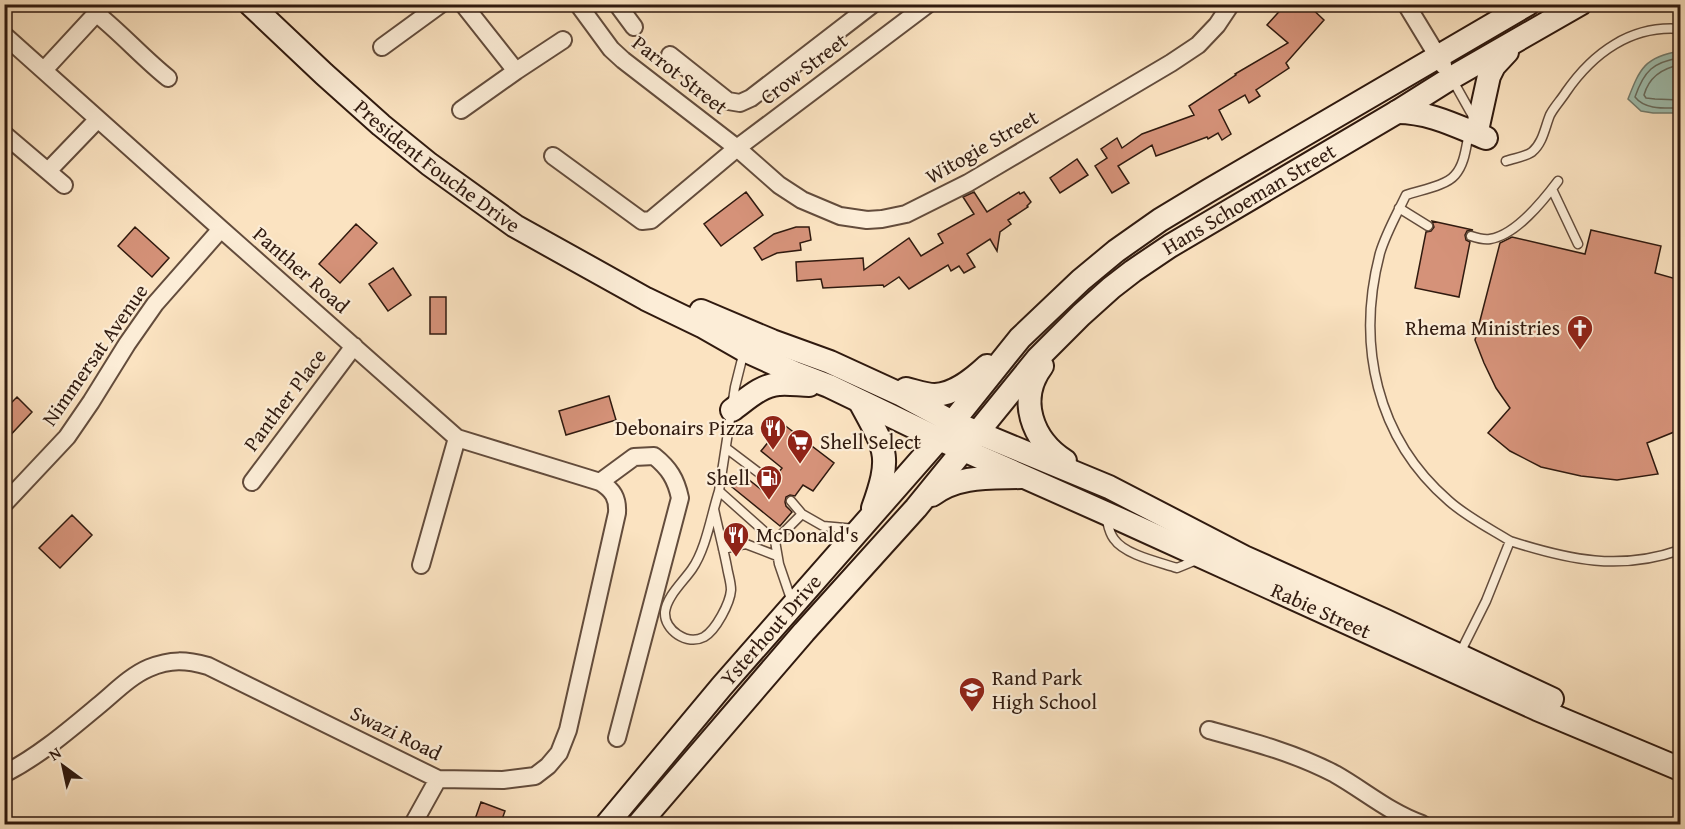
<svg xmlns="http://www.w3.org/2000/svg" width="1685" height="829" viewBox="0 0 1685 829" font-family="'Gentium Book Plus',serif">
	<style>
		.water { fill: #9fbeae; stroke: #737c6e; stroke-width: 1.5 }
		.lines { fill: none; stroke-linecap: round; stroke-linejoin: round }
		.shore { stroke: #686c5e; stroke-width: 1.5 }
		.building { fill: #d59279; stroke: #301a0f; stroke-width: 1.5 }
		.lane-casing { stroke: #634c3c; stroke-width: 11 }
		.street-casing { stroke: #634c3c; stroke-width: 20 }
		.secondary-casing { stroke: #301a0f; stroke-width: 26 }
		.lane { stroke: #fcedd7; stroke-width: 8 }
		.street { stroke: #fcedd7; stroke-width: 16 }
		.secondary { stroke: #fcedd7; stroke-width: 22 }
		.labels { text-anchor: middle; stroke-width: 4.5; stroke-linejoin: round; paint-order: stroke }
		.street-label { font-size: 21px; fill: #301a0f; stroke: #fcedd7 }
		.poi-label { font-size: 21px; fill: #301a0f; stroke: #fcedd7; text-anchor: end }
	</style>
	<rect width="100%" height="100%" fill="#fbe3c1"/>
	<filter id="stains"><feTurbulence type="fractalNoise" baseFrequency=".00333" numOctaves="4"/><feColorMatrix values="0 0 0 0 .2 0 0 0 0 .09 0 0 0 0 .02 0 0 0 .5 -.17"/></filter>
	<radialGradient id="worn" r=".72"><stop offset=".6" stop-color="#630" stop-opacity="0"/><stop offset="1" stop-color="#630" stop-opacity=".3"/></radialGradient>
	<!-- water -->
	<path class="water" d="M1680,51V113H1653L1641,111L1628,99C1640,68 1645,57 1680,51Z"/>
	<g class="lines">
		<!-- shore -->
		<path class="shore" d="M1680,58C1653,62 1644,71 1635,97C1645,110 1665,108 1680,108
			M1680,65C1663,68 1649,77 1644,95L1646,98L1655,99L1680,100"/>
	</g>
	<!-- building -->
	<path class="building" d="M1286,4H1307L1324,20L1286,63L1289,68L1256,90L1260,96L1249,103L1245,95L1219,110L1231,134L1222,140L1218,133L1208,139L1207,137L1156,156L1152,145L1118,166L1129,183L1112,193L1095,166L1107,158L1101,149L1117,138L1122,148L1142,134L1194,115L1189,106L1236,75L1235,74L1288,43L1267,25Z
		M1077,159L1088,175L1060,193L1050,178Z
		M746,192L763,215L721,246L704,224Z
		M974,192L987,212L1019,192L1020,194L1024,192L1031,202L1027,206L1028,207L1008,220L1011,224L1000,232L997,251L990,239L967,254L975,267L964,273L959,266L951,271L948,265L909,289L899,277L884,287L883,285L823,288L821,279L797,281L796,262L863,258L864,270L909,238L921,256L943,243L938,234L974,214L963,197Z
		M1432,221L1473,230L1467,231L1465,235L1466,240L1470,242L1459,297L1415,288L1426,232L1431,231L1434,227Z
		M356,224L377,243L340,283L319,264Z
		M135,227L169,258L152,277L118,246Z
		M796,227H809L811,240L800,243L801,250L777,253L762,260L754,248L774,234Z
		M1591,230L1661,246L1655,273L1680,280V425L1674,432L1647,443L1658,474L1617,480L1581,476L1541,467L1510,451L1488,433L1510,408L1496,388L1484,363L1475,340L1500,243L1512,237L1585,254Z
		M393,268L411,295L388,311L369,284Z
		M430,297H446V334H430Z
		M609,396L616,420L566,435L559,411Z
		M17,397L32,412L4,442V410Z
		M783,424L834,463L813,491L803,485L795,496L790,495L786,497L785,502L786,506L792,512L780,526L732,487L743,475L763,491L767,487L771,488L776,486L777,482L775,477L782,468L761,451Z
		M72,515L92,535L60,568L39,548Z
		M481,802L505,811L500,825H473Z"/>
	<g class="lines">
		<!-- lane casing -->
		<g class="lane-casing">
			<path id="lane" d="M1452,79L1475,120
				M1469,133C1466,146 1465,164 1455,175C1446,186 1420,190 1406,195C1397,214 1386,233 1380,253C1356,344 1376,438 1449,501C1467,517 1489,528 1510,541
				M1506,161C1514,158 1525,157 1532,152C1543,143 1545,127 1550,115C1554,107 1561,100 1566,92C1593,53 1631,25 1680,29
				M1552,189L1578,244
				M1399,208L1428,226
				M1471,236C1477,238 1484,240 1490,239C1516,235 1543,201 1558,181
				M744,351L735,387L719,491L775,541L779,564L792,602
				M726,448L771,482
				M791,501L802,514
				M714,509C718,528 723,547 727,567C728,574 731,582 731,590C730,603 716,630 704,637C687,646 664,630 665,612C667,596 683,582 692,569C706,549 711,516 719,491
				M1106,517C1108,524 1109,533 1114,539C1125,555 1159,562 1177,568L1199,559
				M775,541L802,514L823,526L856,529
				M723,549L746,544L777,556
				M1459,655L1486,601L1510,541C1569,560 1620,571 1680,550"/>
		</g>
		<!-- street casing -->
		<g class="street-casing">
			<path id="street" d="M463,4L516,71L563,40
				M578,4L611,49L623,60L737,148L779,185L802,200L840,216L867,220L882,219L906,214L968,183L1171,63L1198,45L1217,25L1231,4
				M617,4L634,27
				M1406,4L1443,65
				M97,14C122,34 143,58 168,78
				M4,35L221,229L457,438L600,482C613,490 618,498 617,513L568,730L559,753L548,766L535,776L503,780L438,779L208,666C186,660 171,659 149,668C130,676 114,693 98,706C68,731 39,756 4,774
				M382,47L441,4
				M670,55L728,101L740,103L751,98L873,4
				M44,70L105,4
				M461,110L516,71
				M4,134L64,185
				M553,156L642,221L651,220L737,148L928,4
				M48,171L98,119
				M252,482L354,346
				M600,482L634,457L654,456C669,468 676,479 680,498L617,738
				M4,504L67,437L91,402L127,344L155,304L221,229
				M421,565L457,438
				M1209,730C1253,742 1295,753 1335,774C1365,791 1390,813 1422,824
				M413,824L438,779"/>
		</g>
		<!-- secondary casing -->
		<g class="secondary-casing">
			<g id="secondary">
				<path id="s1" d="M250,4L324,74L381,125L429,164L515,226L646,299L702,326L744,350L795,373L829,386L939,439L1119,519L1537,709L1680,769"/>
				<path d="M1397,112C1430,112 1456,126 1486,138"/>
				<path d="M1478,126L1489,76L1494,66L1507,52"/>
				<path d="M701,311L772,341L830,362L902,395L952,422L1109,487L1244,557L1386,621L1552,699"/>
				<path d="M1042,366C1017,399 1032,440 1065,461"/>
				<path d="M906,389C915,391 925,395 935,395C955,394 973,379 987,366"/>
				<path d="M860,402C886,450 892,455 873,508"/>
				<path d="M732,410C746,400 761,385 779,384C789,383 800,385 809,385"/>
				<path d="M932,495C958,475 991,478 1021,477"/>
				<path id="s2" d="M607,824L722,686L939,439L1020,338L1081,280L1116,251L1160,220L1208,191L1528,4"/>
				<path id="s3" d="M639,824L804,632L916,508L1038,358L1081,315L1111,288L1133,271L1170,246L1397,112L1451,78L1580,4"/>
			</g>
		</g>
		<!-- lane -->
		<use href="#lane" class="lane"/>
		<!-- street -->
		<use href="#street" class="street"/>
		<!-- secondary -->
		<use href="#secondary" class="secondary"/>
	</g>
	<!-- icons -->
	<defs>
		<g id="church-pin" transform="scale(1.35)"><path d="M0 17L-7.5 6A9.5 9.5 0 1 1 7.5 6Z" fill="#8f2418" stroke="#fcedd7"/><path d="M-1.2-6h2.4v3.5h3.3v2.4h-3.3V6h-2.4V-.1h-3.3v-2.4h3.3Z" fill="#fff"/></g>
		<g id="restaurant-pin" transform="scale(1.35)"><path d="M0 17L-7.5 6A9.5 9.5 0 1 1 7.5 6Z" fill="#8f2418" stroke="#fcedd7"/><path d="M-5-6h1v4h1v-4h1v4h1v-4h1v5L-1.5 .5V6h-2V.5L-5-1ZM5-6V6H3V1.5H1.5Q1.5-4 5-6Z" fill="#fff"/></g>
		<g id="supermarket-pin" transform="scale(1.35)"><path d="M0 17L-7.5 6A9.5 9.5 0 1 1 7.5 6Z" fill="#8f2418" stroke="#fcedd7"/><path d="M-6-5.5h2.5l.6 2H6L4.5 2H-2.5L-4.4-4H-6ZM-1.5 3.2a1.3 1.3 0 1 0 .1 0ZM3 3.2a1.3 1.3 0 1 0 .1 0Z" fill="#fff"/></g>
		<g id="fuel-pin" transform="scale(1.35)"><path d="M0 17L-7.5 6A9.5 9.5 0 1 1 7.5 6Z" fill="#8f2418" stroke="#fcedd7"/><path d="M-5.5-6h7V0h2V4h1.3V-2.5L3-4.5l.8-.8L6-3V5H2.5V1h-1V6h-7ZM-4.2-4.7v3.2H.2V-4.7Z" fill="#fff"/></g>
		<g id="school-pin" transform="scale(1.35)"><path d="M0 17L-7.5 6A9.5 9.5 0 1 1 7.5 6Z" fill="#8f2418" stroke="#fcedd7"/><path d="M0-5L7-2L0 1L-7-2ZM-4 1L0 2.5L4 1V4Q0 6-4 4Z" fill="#fff"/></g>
	</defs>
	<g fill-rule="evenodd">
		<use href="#church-pin" x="1580" y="328"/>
		<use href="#restaurant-pin" x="773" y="428"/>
		<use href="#supermarket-pin" x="800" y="442"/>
		<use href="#fuel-pin" x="769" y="478"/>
		<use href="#restaurant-pin" x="736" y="535"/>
		<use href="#school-pin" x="972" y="690"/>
	</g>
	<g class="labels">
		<!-- street labels -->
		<g class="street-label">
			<text transform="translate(804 69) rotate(-37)" y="7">Crow Street</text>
			<text transform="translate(680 75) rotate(38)" y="7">Parrot Street</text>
			<text transform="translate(982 147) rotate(-30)" y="7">Witogie Street</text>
			<text dy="7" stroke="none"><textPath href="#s1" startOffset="248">President Fouche Drive</textPath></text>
			<text dy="7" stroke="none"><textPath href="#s3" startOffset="879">Hans Schoeman Street</textPath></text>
			<text transform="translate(301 270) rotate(41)" y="7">Panther Road</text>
			<text transform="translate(95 355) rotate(-55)" y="7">Nimmersat Avenue</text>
			<text transform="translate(285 400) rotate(-53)" y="7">Panther Place</text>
			<text dy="7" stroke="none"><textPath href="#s1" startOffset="1240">Rabie Street</textPath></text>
			<text dy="7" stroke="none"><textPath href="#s2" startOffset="254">Ysterhout Drive</textPath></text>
			<text transform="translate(396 733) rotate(26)" y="7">Swazi Road</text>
		</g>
		<!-- poi labels -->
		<g class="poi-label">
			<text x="1560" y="335">Rhema Ministries</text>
			<text x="754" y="435">Debonairs Pizza</text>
			<text x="820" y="449" text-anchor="start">Shell Select</text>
			<text x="750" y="485">Shell</text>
			<text x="756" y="542" text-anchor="start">McDonald's</text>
			<text x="992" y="685" text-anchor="start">Rand Park<tspan x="992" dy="24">High School</tspan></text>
		</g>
	</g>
	<!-- margin -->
	<rect width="1685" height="829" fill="none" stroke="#fbe3c1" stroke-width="24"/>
	<rect x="6" y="6" width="1673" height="817" fill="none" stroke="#301a0f" stroke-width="3"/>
	<rect x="12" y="12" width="1661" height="805" fill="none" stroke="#301a0f" stroke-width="1.5"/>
	<!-- north arrow -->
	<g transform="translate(63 766) rotate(327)" stroke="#fcedd7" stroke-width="4.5" paint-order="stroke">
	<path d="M0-4.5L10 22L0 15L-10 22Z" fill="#301a0f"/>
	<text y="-9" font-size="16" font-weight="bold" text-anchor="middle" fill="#301a0f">N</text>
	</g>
	<rect width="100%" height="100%" filter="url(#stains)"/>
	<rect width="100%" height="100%" fill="url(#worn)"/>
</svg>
